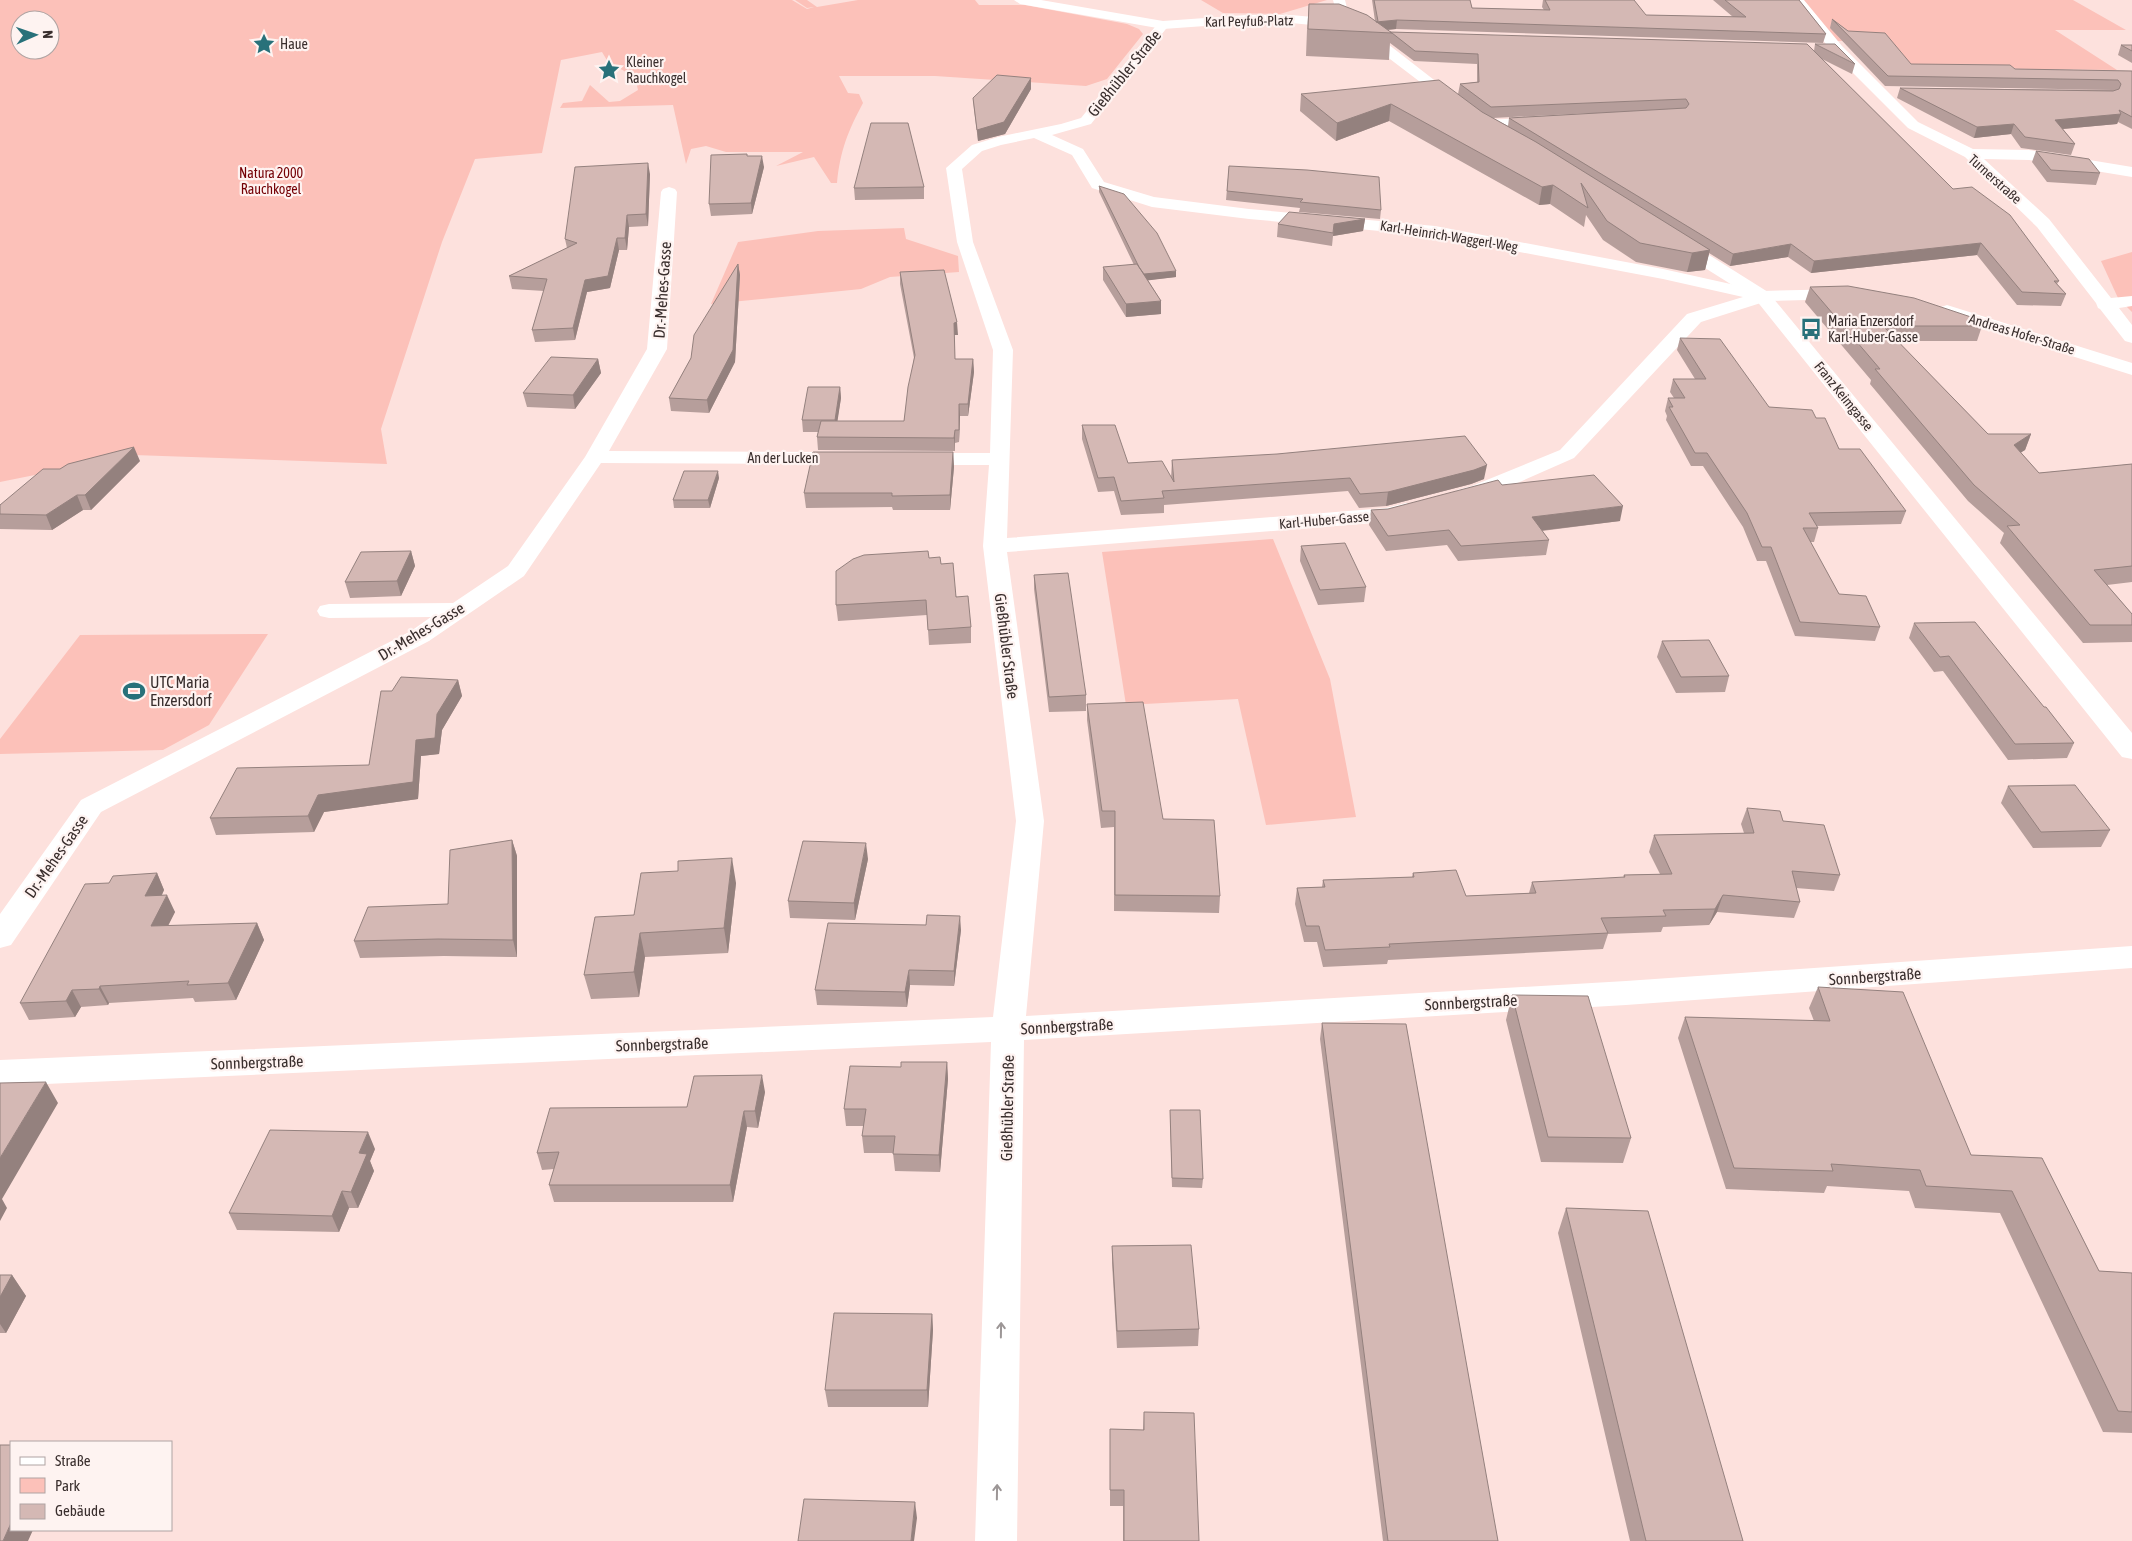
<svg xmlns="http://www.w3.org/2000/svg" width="2132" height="1541" viewBox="0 0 2132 1541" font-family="'Asap Condensed',sans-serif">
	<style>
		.green { fill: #fcc1b9; fill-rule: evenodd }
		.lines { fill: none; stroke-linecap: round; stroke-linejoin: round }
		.minor { fill: #fff; fill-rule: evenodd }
		.major { fill: #fff; fill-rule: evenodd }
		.wall { fill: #b69e9b; fill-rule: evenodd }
		.shaded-wall { fill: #94817e }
		.building { fill: #d4b8b4; stroke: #94817e }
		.oneway { stroke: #9c9696 }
		.labels { text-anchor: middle; stroke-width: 4.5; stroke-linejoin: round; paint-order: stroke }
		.far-street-label { font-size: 14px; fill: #392e2d; stroke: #fef3f1 }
		.far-poi-label { font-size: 14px; fill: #392e2d; stroke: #fef3f1; text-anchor: start }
		.far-park-label { font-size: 14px; fill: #740005; stroke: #fef3f1 }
		.street-label { font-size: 16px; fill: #392e2d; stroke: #fef3f1 }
		.poi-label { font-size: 16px; fill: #392e2d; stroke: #fef3f1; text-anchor: start }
	</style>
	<rect width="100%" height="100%" fill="#fde1dd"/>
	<!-- green -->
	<path class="green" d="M0,0H792L807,9L814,7L807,8L795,0H807L817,7L858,0H975L979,5H1025L1127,24L1139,29L1143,34L1107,79L1086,86L935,76H839L848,93L859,94L863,103C848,131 840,151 837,183H831L814,157L776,166L803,152H726L706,146L691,149L686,164L673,105L560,108L563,103L582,101L590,85L609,102L620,101L638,90L635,77L608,62L602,52L561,60L542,153L475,159L442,242L381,429L387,464L134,455L0,482ZM20,20H50V50H20Z
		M1201,0H1327L1280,14L1223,13Z
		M1801,0H2073L2126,30H2055L2117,70L1874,67L1852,41H1834Z
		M904,228L906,239L958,256L959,272L890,277L861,289L711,304L738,242L818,231Z
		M2132,252V312L2118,298L2101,261Z
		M1273,539L1330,679L1356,817L1266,825L1238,699L1126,705L1102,552Z
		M268,634L209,725L163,750L0,754V739L80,635Z"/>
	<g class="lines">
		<!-- minor -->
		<path class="minor" d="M1333,0H1345L1349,16L1339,26L1335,27L1329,23L1337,15Z
			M1792,0H1804L1842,46L1918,122L1973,149L2029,150L2132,167V177L2029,160L1984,159L2049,219L2111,298L2132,296V306L2119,308L2132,325V343L2125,341L2100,309L2098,308L2096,303L2037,227L1965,157L1908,128L1832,52Z
			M1163,21L1169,25L1091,124L1052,135L1083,149L1104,182L1154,197L1249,209L1435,226L1663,269L1762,291L1846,289L1852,290L1855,294L1852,298L1846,299L1767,301L1701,322L1574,458L1488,496L1465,502L1457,500L1454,495L1457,490L1472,486L1560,450L1687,314L1743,297L1663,279L1435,236L1249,219L1152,207L1092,188L1072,155L1034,138L1001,145L982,151L962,169L973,242L1013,350L1007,538L1386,508L1406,503L1414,505L1417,510L1414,515L1386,522L1007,552L1044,821L1026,1016L1626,981L2132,946V968L1626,1005L1024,1040L1017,1541H975L991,1042L0,1086V1060L993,1017L1016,821L983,546L989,465H917L909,464L906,459L909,454L917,453H990L993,350L957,242L946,168L972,145L998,137L1061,124L1081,118L1159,22Z
			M1546,117L1551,118L1553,121L1551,124L1485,128L1480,127L1478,124L1480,121L1485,120Z
			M669,187L675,189L677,192L667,349L609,451L849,452L857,453L860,458L857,463L849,464L601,463L524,576L429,641L101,812L11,945L0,948V914L81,800L411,631L431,617L329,618L320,616L317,611L320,606L329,604L453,603L508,566L585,457L647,349L661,192L663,189Z
			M1947,305L2132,363V375L1941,315L1938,311L1941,307Z"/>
		<!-- major -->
		<path class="major" d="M1014,0H1041L1163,21L1247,15H1291L1335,19L1375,34L1465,104L1463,107H1453L1365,40L1333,27L1291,23H1247L1163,29L1020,4Z
			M1676,237L1682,238L1768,292L2132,733V759L2122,757L1756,300L1670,246L1668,242L1670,238Z"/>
	</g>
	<!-- wall -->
	<path class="wall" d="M1372,0H1470L1472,8L1544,10L1542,7L1543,0H1545L1646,15L1733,17L1713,0H1799L1826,34L1823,43L1396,29L1388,30L1390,32L1814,51L1815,44L1855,64L1852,74L1822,59L1953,189L2059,281L2057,284L2066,294L2061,306L2017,305L1977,255L1811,273L1788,257L1730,266L1709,253L1705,270L1687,272L1636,262L1603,240L1586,215L1584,227L1550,204L1539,205L1389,121L1336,141L1300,111L1301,94H1458L1460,84L1477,82V64L1414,61L1390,43L1389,60L1306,56L1307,30L1309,4L1375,21ZM1592,113L1509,118L1508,126L1493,118Z
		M1832,19L1848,31L1911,64L2015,69L2132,71V129L2118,122L2117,124L2063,129L2075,144L2071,155L2021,148L2011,134L1974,138L1897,98L1900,88L2114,90L1885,86L1830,28Z
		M2121,45H2132V63L2118,55Z
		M1031,89L1005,134L978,141L974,109L973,98Z
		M2036,151L2100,173L2096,185L2047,182L2032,162Z
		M747,156L764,167L752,214L711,216L709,204Z
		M1229,166L1381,210L1380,219L1299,212L1300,208L1226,200Z
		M650,174L648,226L629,227L627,250H619L610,288L587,292L575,340L535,342L532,330L544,291L512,289L509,276L567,248L565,239Z
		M1099,186L1176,277L1148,280L1161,301V314L1126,317L1103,280V267L1134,265L1099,192Z
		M924,187V199L855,200L854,188Z
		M1365,219L1363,231L1333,236L1332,246L1277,237L1278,224Z
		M738,264L740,275L735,362L709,413L671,411L669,398L691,358Z
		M900,272L958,335H954L955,359H973L974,372L968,416H960L959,442L955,443V451L818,450L817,437L818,432H803L802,420L840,387L841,398L837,421H904L914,358L900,284Z
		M1810,287L1982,326L1977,341H1897L1988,434H2031L2025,450L2020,452L2039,473L2132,464V582L2107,585L2132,614V642L2083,643L2000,543L2004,533L1968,501L1870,384L1871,380L1805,302Z
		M1680,338L1769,407L1816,418L1839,449L1906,511L1901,524L1817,526L1818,528L1814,542H1810L1839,594L1880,627L1875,641L1795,636L1766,561H1757L1743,527L1703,466H1691L1666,420L1667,416L1665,411L1668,398H1674L1670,392L1673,379H1695L1677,350Z
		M598,359L601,373L575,409L527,407L523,393Z
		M1082,425L1128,463L1171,478L1172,460L1484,479L1471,484L1386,506L1359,508L1348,491L1164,505V513L1121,515L1114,491L1098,492L1082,439Z
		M953,452L954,467L950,510H893L892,507L806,508L804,493Z
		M140,461L91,510H83L52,530L0,529V505L60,469Z
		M719,478L710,508H674L673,500Z
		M1502,485L1620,521L1542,531L1549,540L1546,555L1458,561L1447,545L1386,551L1369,525L1371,510L1388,509Z
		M1301,546L1366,587L1364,602L1318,605L1300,561Z
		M411,551L415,566L401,596L350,598L345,582Z
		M929,558L941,564L971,627V643L929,645L927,615L838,621L836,605Z
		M1034,575L1086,695V711L1049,712L1034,589Z
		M1914,623L2044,707L2074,743L2067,758L2008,760L1943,671L1934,672L1909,638Z
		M1662,641L1729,676L1725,692L1676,693L1657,657Z
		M458,680L462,696L442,730L439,754L421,756L418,799L324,812L314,832L216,835L210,818L369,765L392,691Z
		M1087,704L1163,819L1220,896L1219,913L1114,911V827L1101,828L1087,720Z
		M2008,786L2110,830L2101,847L2033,848L2001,803Z
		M1747,808L1783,821L1840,875L1834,891L1796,888L1800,902L1794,918L1717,912L1709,925L1663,927L1661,932L1608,934L1603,949L1388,960L1387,964L1323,967L1317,942H1304L1295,904L1297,888L1322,887L1323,880L1412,877L1413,873L1466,896L1529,893L1532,882L1623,878L1624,875L1660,874L1649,852L1654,835L1744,833L1741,824Z
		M512,840L517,856V957L444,956L360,958L354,941L448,904Z
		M868,859L855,920L790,918L788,901Z
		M678,871L736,883L728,953L645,957L639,997L591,999L584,975L634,915Z
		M157,873L164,890L162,895L175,912L168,926L257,923L264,940L236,1000L195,1002L193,998L109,1003L108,1005L81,1007L75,1017L29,1020L20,1003Z
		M961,930L954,986L910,985L907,1007L817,1005L815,990Z
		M1818,987L1971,1155L2042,1158L2099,1271L2132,1273V1433L2103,1432L2000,1213L1915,1208L1909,1191L1827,1186L1824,1193L1726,1189L1678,1038L1685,1017L1814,1021L1809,1008Z
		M1512,995L1631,1138L1623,1163L1541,1162L1506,1020Z
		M1322,1023L1498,1541H1383L1320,1039Z
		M947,1062L948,1079L940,1172L895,1171L893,1153H864L862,1136L864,1126H846L844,1109L901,1067Z
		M765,1092L758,1128L747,1127L733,1202H554L549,1185L554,1169L542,1170L537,1153L687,1107Z
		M1170,1110L1203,1179L1202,1188L1172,1187L1170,1118Z
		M375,1149L370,1161L374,1171L358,1208H349L339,1232L237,1230L229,1213Z
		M1566,1208L1743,1541H1630L1558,1233Z
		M1112,1246L1199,1329L1198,1346L1117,1348L1112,1263Z
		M0,1275H12L26,1296L6,1333H0Z
		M932,1314L933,1330L928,1407H828L825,1390Z
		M1144,1412L1199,1541H1123V1506H1110V1429L1143,1430Z"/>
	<!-- shaded-wall -->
	<path class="shaded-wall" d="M1397,20L1396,29L1372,31L1373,22Z
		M1031,78V89L1005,134L978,141L977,130Z
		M1391,104L1389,121L1336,141L1337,123Z
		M2121,114L2117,124L2051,130L2055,120Z
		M2014,124L2011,134L1974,138L1977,127Z
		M762,156L764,167L752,214L751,203Z
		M648,163L650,174L648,226L646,214Z
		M1553,185L1550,204L1539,205L1542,187Z
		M627,215L629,227L627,250L625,238Z
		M1365,219L1363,231L1333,236L1334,224Z
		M617,238L619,250L610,288L587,292L575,340L573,328L585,280Z
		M1981,243L1977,255L1811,273L1814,261Z
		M1791,244L1788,257L1730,266L1733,254Z
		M1710,250L1705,270L1687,272L1692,253Z
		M738,264L740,275L735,362L709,413L707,400Z
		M1176,271V277L1143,281V274Z
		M1161,301V314L1126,317V304Z
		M957,322L958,335H954V323Z
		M598,359L601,373L575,409L573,395Z
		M973,359L974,372L968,416V404Z
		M840,387L841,398L836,431L835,420Z
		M959,404L960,416L959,442Z
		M955,430V451L954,438Z
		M2031,434L2025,450L2008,461L2014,445Z
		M134,447L140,461L91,510L85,495Z
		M953,452L954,467L950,510V495Z
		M1487,465L1484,479L1471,484L1386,506L1388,492Z
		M718,471L719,478L710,508L708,500Z
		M77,495L83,510L52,530L46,515Z
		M1623,506L1620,521L1529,532L1532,517Z
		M411,551L415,566L401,596L397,581Z
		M458,680L462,696L442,730L439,754L421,756L418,799L324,812L314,832L308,816L318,795L416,740L437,714Z
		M512,840L517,856V957L513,940Z
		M866,843L868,859L855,920L854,903Z
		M732,858L736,883L728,953L724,928Z
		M157,873L164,890L153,913L145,896Z
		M167,895L175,912L159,943L151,926Z
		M1723,895L1717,912L1709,925L1715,909Z
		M960,916L961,930L954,986V971Z
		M257,923L264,940L236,1000L228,983Z
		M640,933L645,957L639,997L634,972Z
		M909,970L910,985L907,1007L905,992Z
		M100,986L109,1003L108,1005L99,989Z
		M72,990L81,1007L75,1017L66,1001Z
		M947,1062L948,1079L940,1172L939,1155Z
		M762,1075L765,1092L758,1128L755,1111Z
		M46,1082L58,1103L2,1199L7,1208L0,1221V1158Z
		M744,1111L747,1127L733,1202L730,1185Z
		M368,1132L375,1149L370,1161L374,1171L358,1208L351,1192L359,1153Z
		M342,1191L349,1208L339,1232L332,1216Z
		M12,1275L26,1296L6,1333L0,1324V1297Z
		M932,1314L933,1330L928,1407L927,1390Z
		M915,1502L917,1518L914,1541H911Z
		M11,1523V1530H33L28,1541H3Z"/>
	<!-- building -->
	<path class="building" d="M1374,0H1470L1472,8L1550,10L1545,0H1634L1646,15L1746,17L1725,0H1799L1826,34L1397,20L1376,22L1378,21Z
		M1309,4H1339L1367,15L1392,33L1308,29Z
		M1832,19L1848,31L1885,33L1911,64L2010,65L2015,69L2132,71V117L2119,110L2121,114L2055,120L2075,144L2025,137L2014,124L1977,127L1900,88L2113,91L2119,89L2121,84L2118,80L1888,76Z
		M1390,32L1807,44L1953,189L1972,187L2010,215L2059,281H2054L2066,294L2022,292L1981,243L1814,261L1791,244L1733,254L1509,118L1686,108L1689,104L1686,99L1491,107L1460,84L1479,82L1478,54L1415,51L1392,33Z
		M1815,44H1835L1855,64Z
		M2121,45H2132V51Z
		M997,75L1031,78L1004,122L977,130L973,98Z
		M1439,80L1482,112L1536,142L1710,250L1692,253L1640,243L1607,221L1581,183L1588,208L1553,185L1542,187L1391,104L1337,123L1301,94Z
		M871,123H908L924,187L854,188Z
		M2036,151L2089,159L2100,173L2051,170Z
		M747,154V156H762L751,203L709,204L711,155Z
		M648,163L646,214L627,215L625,238H617L608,276L585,280L573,328L532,330L547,279L509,276L577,243L565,239L575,167Z
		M1229,166L1307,170L1379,177L1381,210L1300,202L1303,199L1227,191Z
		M1099,186L1124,194L1157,233L1176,271L1144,274L1139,267Z
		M1289,212L1365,219L1334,224L1333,233L1278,224Z
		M738,264L733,350L707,400L669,398L691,358L694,335Z
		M1137,264L1161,301L1126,304L1103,267Z
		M944,270L957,322L954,323L955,359H973L968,404H959V430H955L954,438L817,437L821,421H904L908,387L915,355L900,272Z
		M1848,286L1914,298L1983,321L1982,326H1883L1988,434H2031L2014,445L2039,473L2132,464V566L2094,570L2132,614V625H2090L2007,526L2020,525L1974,485L1875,369H1880L1810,287Z
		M1680,338L1720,339L1769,407L1812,410L1816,418H1825L1839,449H1860L1906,511L1809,513L1818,528H1803L1839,594L1866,596L1880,627L1800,622L1771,547H1762L1747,513L1707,453H1695L1669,407H1673L1668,398H1685L1673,379H1706Z
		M551,357L598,359L573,395L523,393Z
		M808,387H840L835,420H802Z
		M1082,425H1115L1128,463L1162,461L1174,482L1172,460L1277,454L1465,436L1487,465L1474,470L1388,492L1360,494L1350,478L1162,491L1164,498L1121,501L1114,477L1098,478Z
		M134,447L85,495H77L46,515L0,514V505L43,469H60L68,464Z
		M813,452H953L950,495L892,496V493H804Z
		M684,471H718L708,500H673Z
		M1594,475L1623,506L1532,517L1549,540L1461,546L1449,530L1388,536L1371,510L1388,509L1498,480L1502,485Z
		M1345,543L1366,587L1320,590L1301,546Z
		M411,551L397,581L345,582L361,552Z
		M928,551L929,558L940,557L941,564L953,563L956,597L968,596L971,627L928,630L926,600L836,605V571L853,559L864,555Z
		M1068,573L1086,695L1049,697L1034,575Z
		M1975,622L2044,707H2046L2074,743L2015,744L1949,656L1940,657L1914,623Z
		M1709,640L1729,676L1681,677L1662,641Z
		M401,677L458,680L437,714L435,738L416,740L413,782L318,795L308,816L210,818L237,768L369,765L381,691H392Z
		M1143,702L1163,819L1214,820L1220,896L1115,895V811H1102L1087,704Z
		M2075,785L2110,830L2041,832L2008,786Z
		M1747,808L1780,811L1783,821L1824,825L1840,875L1792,871L1800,902L1723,895L1715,909L1663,910L1666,916L1601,918L1608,933L1389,944L1390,947L1325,950L1319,926H1306L1297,888L1325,887L1323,880L1414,877L1413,873L1456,870L1466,896L1536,893L1532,882L1625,877L1624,875L1672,874L1654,835L1754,833Z
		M512,840L513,940L438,939L354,941L368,907L448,904L450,850Z
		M803,841L866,843L854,903L788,901Z
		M732,858L724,928L640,933L634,972L584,975L595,917L634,915L641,873L678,871V861Z
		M157,873L145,896L167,895L151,926L257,923L228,983L187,985L189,981L100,986L99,989L72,990L66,1001L20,1003L85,884L109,883L113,876Z
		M927,915L960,916L954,971L909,970L905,992L815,990L828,923L926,925Z
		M1818,987L1903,992L1971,1155L2042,1158L2099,1271L2132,1273V1412L2118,1411L2012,1191L1926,1186L1920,1170L1831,1164L1833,1171L1734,1168L1685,1017L1830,1021Z
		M1512,995L1588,996L1631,1138L1548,1137Z
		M1322,1023L1406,1024L1498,1541H1388Z
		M901,1062H947L939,1155L893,1154L895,1136H862L866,1109H844L850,1066L901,1067Z
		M762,1075L755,1111H744L730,1185H549L559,1152L537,1153L550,1108L687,1107L694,1076Z
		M46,1082L0,1158V1083Z
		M1170,1110H1200L1203,1179L1172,1178Z
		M270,1130L368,1132L359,1153L367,1154L351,1192L342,1191L332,1216L229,1213Z
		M1566,1208L1648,1211L1743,1541H1646Z
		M1191,1245L1199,1329L1117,1331L1112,1246Z
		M0,1275H12L0,1297Z
		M834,1313L932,1314L927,1390H825Z
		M1144,1412L1194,1413L1199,1541H1124V1490H1110V1429L1144,1430Z
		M0,1445H11V1523L3,1541H0Z
		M804,1499L915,1502L911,1541H798Z"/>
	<!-- one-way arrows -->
	<defs><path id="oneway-shaft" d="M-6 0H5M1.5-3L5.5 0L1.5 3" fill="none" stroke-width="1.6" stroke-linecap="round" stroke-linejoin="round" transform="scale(1.25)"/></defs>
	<g class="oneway">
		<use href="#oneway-shaft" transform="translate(1001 1330) rotate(-89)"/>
		<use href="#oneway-shaft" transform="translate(997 1492) rotate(-89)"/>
	</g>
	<!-- icons -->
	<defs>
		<g id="sight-bare" transform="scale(1.725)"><path d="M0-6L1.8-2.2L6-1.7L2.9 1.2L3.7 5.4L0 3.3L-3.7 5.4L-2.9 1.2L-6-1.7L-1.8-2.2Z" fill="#28717a" stroke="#fef3f1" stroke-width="2.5" paint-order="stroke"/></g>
		<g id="bus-bare" transform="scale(1.725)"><path d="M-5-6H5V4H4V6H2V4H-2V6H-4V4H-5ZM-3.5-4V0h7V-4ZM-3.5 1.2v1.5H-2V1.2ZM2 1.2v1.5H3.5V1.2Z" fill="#28717a" stroke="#fef3f1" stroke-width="2.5" paint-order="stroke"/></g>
		<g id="stadium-bare" transform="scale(1.725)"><path d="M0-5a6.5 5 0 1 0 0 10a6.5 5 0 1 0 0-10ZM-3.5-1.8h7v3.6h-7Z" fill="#28717a" stroke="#fef3f1" stroke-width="2.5" paint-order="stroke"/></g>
	</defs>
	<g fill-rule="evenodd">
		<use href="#sight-bare" x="264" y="44"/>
		<use href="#sight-bare" x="609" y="70"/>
		<use href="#bus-bare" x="1811" y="329"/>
		<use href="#stadium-bare" x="134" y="691"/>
	</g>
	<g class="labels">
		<!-- far-street labels -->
		<g class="far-street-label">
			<text transform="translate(1249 21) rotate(-1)" y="5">Karl Peyfuß-Platz</text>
			<text transform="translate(1995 179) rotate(42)" y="5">Turnerstraße</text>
			<text transform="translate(1449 236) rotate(9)" y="5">Karl-Heinrich-Waggerl-Weg</text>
			<text transform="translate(2022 334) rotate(17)" y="5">Andreas Hofer-Straße</text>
			<text transform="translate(1844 396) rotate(51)" y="5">Franz Keimgasse</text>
			<text x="783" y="463">An der Lucken</text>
			<text transform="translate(1324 520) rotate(-5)" y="5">Karl-Huber-Gasse</text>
		</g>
		<!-- far-poi labels -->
		<g class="far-poi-label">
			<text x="280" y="49">Haue</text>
			<text x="626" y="67">Kleiner<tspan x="626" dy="16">Rauchkogel</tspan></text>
			<text x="1828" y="326">Maria Enzersdorf<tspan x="1828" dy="16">Karl-Huber-Gasse</tspan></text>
		</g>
		<!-- far-park labels -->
		<g class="far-park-label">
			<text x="271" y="178">Natura 2000<tspan x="271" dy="16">Rauchkogel</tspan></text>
		</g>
		<!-- street labels -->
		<g class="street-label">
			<text transform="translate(1124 73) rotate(-51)" y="6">Gießhübler Straße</text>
			<text transform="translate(662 290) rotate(-86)" y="6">Dr.-Mehes-Gasse</text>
			<text transform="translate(421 631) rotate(-31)" y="6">Dr.-Mehes-Gasse</text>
			<text transform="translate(1007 646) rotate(83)" y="6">Gießhübler Straße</text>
			<text transform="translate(56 856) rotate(-55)" y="6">Dr.-Mehes-Gasse</text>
			<text transform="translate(1875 976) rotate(-4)" y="6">Sonnbergstraße</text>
			<text transform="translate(1471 1002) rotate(-3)" y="6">Sonnbergstraße</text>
			<text transform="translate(1067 1026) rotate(-3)" y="6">Sonnbergstraße</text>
			<text transform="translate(662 1044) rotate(-2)" y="6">Sonnbergstraße</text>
			<text transform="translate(257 1062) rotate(-2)" y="6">Sonnbergstraße</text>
			<text transform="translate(1007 1108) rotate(-89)" y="6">Gießhübler Straße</text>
		</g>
		<!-- poi labels -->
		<g class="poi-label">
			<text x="150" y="688">UTC Maria<tspan x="150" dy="18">Enzersdorf</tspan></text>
		</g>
	</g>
	<!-- legend -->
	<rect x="10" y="1441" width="162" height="90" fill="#fef3f1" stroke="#afa4a3"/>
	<rect x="20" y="1457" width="25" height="8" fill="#ffffff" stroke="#afa4a3"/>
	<text x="55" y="1466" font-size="15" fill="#392e2d">Straße</text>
	<rect x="20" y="1478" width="25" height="15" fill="#fcc1b9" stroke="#afa4a3"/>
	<text x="55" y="1491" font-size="15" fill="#392e2d">Park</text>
	<rect x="20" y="1504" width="25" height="15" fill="#d4b8b4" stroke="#afa4a3"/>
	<text x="55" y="1516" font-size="15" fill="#392e2d">Gebäude</text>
	<!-- north arrow -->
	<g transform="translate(35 35) rotate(88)"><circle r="24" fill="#fef3f1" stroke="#afa4a3"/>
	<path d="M0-4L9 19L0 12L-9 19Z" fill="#28717a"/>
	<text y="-8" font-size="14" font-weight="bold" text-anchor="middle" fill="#392e2d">N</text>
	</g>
</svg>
